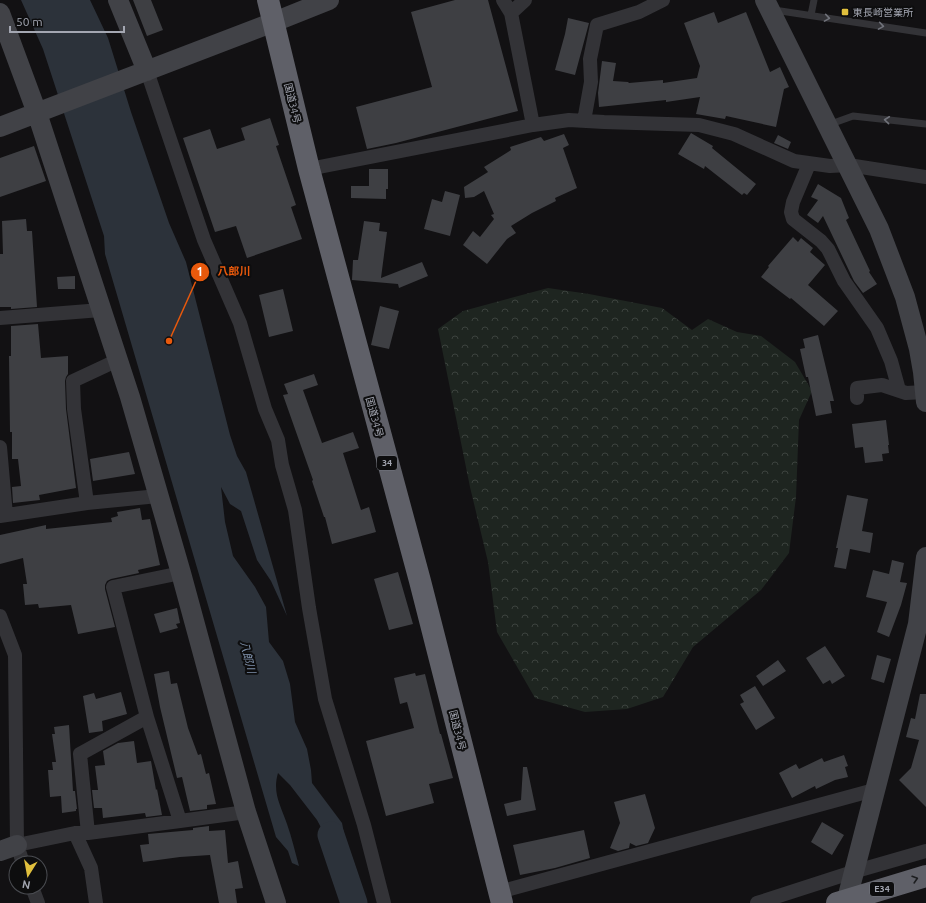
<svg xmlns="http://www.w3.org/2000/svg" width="926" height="903" viewBox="0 0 926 903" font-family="Ubuntu,'Noto Sans JP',sans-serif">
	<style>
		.forest { fill: url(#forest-crowns) }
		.water { fill: #2c323a }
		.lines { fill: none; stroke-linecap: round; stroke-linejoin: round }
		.river { stroke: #2c323a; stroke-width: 27 }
		.building { fill: #3e3f43 }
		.lane { stroke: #333337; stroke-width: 7 }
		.street { stroke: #333337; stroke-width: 14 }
		.secondary { stroke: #414247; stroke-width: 20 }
		.highway { stroke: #5f6068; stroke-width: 22 }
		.highway-bridge { stroke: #5f6068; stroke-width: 22 }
		.oneway { stroke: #71737b }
		.oneway2 { stroke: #1d1e20 }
		.poi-dot { fill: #e0bf3d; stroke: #0d0d0e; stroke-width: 1.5 }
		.labels { text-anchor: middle; stroke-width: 4; stroke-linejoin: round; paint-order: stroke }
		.shield { fill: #0d0d0e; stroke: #777981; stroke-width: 1 }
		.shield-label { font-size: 9px; font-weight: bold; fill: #a4a7b2 }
		.poi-label { font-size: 10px; fill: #a4a7b2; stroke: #0d0d0e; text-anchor: start }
		.street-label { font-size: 10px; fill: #a4a7b2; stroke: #0d0d0e }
		.water-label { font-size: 11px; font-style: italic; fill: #7e90aa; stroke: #0d0d0e }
		.leader { fill: none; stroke: #e8590c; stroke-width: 1.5 }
		.callout-dot { fill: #e8590c; stroke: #0d0d0e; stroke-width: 1.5 }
		.mark-label { font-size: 12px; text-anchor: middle; font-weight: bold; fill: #fff }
		.callout-label { font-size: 11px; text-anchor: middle; font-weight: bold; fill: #e8590c; stroke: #0d0d0e; stroke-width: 4; stroke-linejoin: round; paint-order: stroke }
	</style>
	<defs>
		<pattern id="forest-crowns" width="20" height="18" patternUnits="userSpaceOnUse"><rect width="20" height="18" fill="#1e2520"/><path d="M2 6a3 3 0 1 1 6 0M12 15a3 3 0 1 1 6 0" fill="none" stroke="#3c423e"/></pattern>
	</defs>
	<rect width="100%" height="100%" fill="#121113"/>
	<!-- forest -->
	<path class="forest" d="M548,288L589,294L662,308L692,330L708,319L737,332L761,336L795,362L812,391L799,420L796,497L789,553L761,590L693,647L663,697L627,709L585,712L535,698L497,632L488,562L470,487L438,329L463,311Z"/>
	<!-- water -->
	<path class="water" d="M21,0H90L108,38L131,112L169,223L186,262L230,435L237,456L246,472L287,616L271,581L257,560L241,511L230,504L221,487L225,522L233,556L255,587L266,607L269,642L283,661L290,684L295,722L307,749L311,770L312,783L342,823L356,893L317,820L290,785L278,773C272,793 281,806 287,824C292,838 295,852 299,866L292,863L288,851L276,837L105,254L104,236L43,49Z"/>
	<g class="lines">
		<!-- river -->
		<path class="river" d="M331,835L354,903"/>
	</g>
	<!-- building -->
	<path class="building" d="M133,0H151L163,30L147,36Z
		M455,0H488L518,111L396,143L367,149L356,107L432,87L411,12Z
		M714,12L718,23L746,12L770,72L780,67L789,87L784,89L776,127L726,116L725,119L696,114L700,97L666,102V100L599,107L598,93L602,61L616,63L613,81L628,82L629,83L663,80V83L697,78L700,66L684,23Z
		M568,18L589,23L575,75L555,70L565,34Z
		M270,118L279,145L276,146L296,205L291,207L302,239L247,258L236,226L215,232L183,138L210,129L217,149L245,140L241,128Z
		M691,133L713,146L712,148L756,184L747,195L744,193L742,195L705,166L704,169L678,154Z
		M564,134L569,145L563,148L577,188L555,198L556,201L532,213L511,226L516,233L507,239L487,264L463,245L473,231L480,237L494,219L491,215L494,214L484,191L474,197L465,198L464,187L488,172L484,167L511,150L510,147L541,137L544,141Z
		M778,135L791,142L788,149L774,143Z
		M34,146L46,181L0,197V158Z
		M369,169H388V189H386V199L351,198V186H369Z
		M818,184L841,198L849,218L846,220L870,271L869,272L877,284L863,293L854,281L823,216L818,223L807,215L818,200L811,197Z
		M445,191L460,195L450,236L424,229L432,199L442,202Z
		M26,219L27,231H32L37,307L11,309V307H0V254H3L2,221Z
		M364,221L380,223L379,231L387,232L381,278L422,262L428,276L399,288L398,284L352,280L353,260H358Z
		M793,237L798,242L801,238L813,248L810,252L825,265L808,285L838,311L824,326L791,298L790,299L761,277L769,267L768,266Z
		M75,276V289H58L57,277Z
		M283,289L293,331L269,337L259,295Z
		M380,306L399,311L389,349L371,345Z
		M38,324L41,358L68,356V374L66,377L65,381L66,409L76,488L39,495L40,500L13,503L12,487L21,486L18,459H12V432H10L9,356H11V326Z
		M818,335L834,401H830L832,413L816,416L808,377H806L800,349L805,348L803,339Z
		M314,374L318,385L303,390L322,443L353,432L359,448L343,453L361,510L369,507L376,532L332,544L325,517H324L312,481L313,480L283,395L288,394L284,384Z
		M886,420L889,445H888L889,453L882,454L883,461L865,463L863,447L855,448L852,424Z
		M129,452L135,474L93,481L90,459Z
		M847,495L868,499L862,531L873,533L870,553L850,549L846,569L834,567L838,548H836Z
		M140,508L142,520L150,519L160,565L138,570L139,573L111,579L107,581L105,585V589L115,627L78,634L71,605L39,608L38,604L25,605L23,584H27L23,558L0,564V535L46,525V529L112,522L111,518L118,516L117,512Z
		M892,560L904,563L900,582L907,583L901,605L889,637L877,632L887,602L866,597L873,570L889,574Z
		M398,572L413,624L389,630L374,579Z
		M177,608L180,623L176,624L178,628L160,633L154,614Z
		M825,646L845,676L832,684L830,680L823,684L806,658Z
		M877,655L891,659L884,683L871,679Z
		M778,660L786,671L763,686L756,676Z
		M169,671L171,684L177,683L188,728L198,755L201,754L206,774L209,773L216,804L207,805V809L190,811L182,777L177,778L160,707L154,674Z
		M415,673L416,676L425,674L440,734H441L453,778L429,784L434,803L386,816L366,741L414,728L407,702L400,704L394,678Z
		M755,686L775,718L756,730L740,704L744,702L740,695Z
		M121,692L127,714L102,721L103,731L89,733L83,696L94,693L96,699Z
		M920,694H926V807L899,780L911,768L919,740L906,737L911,718L915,719Z
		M69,725L73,791H75L77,809H76V811L62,813L61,796L50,797L48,770H53L52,762H56L52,734H55L54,727Z
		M134,741L137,763L151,761L156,790L157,789L162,815L146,817L145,813L103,818L102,808H94L92,790H98L95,766L105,765L103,751L118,743Z
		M844,755L848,766L845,767L848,777L835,780L816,789L815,786L792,798L779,773L796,764L799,769L822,758L824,762Z
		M523,767H527L536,810L507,816L504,804L521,800Z
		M645,794L655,828L648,843L636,846L630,843L629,848L618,851L610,848L620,823L614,802Z
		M822,822L844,835L832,855L811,842Z
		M209,826V831L225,830L228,863L238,861L243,888L235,889L237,903H219L210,855L180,857L143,862L140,845L149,844L148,834L193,830V828Z
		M584,830L590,858L555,868L520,875L513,845Z"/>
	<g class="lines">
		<!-- lane -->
		<path class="lane" d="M774,10L926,33
			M811,15L814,0
			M828,125L853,116L926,124"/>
		<!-- street -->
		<path class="street" d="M511,13L525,0
			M147,71L204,240L240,323L265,409L278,440L282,465L295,510L309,608L325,699L364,825L384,903
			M584,121L591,82L590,59L597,25L639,12L663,0
			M533,125L569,120L604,122L699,125L734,134L794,161L830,166L848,165L926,177
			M809,164L793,202L791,212L793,219L821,241L828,249L844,281L877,328L891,361L899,390
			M309,169L533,125L511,13L503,0
			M0,318L101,310
			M857,398V388L882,385L906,393L925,392
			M0,447L6,515
			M87,503L74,409L73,381L118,360
			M0,516L87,503L158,496
			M0,616L15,655L17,845L23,863
			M147,717L113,587L181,573
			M180,821L246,812
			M75,833L91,868L96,903
			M17,845L75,833H88L180,821L147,717L80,754L88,833
			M32,887L38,903
			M499,892L874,790
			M757,903L853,872L926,851"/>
		<!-- secondary -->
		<path class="secondary" d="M118,0L147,71
			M765,0L879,229L905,297L919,349L923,372L926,402
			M0,13L37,113L130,397L181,573L246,812L276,903
			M0,127L274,22L329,0
			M0,851L17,845
			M846,903L918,624L926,557"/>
		<!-- highway -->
		<path class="highway" d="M268,0L309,169L420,581L502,903"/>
		<!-- highway-bridge -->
		<path class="highway-bridge" d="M837,903L926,876"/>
	</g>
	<!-- one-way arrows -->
	<defs><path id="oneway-chevron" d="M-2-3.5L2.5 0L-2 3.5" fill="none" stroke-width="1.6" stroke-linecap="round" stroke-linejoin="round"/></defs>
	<g class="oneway">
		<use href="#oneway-chevron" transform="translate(827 18) rotate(9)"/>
		<use href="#oneway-chevron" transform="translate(881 26) rotate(9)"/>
		<use href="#oneway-chevron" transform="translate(887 120) rotate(-174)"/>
	</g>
	<use class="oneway2" href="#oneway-chevron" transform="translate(915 879) rotate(-17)"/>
	<!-- markers -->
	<rect class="poi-dot" x="841" y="8" width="8" height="8" rx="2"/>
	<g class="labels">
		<!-- shield labels -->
		<g class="shield">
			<rect x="377" y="456" width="20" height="14" rx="3"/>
			<rect x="870" y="882" width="24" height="14" rx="3"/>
		</g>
		<g class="shield-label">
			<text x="387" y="466">34</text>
			<text x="882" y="892">E34</text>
		</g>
		<!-- poi labels -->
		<g class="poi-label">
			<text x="853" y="16">東長崎営業所</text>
		</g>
		<!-- street labels -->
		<g class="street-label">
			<text transform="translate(293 103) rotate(76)" y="4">国道34号</text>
			<text transform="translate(375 417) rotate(75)" y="4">国道34号</text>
			<text transform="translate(458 730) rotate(76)" y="4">国道34号</text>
		</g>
		<!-- water labels -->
		<g class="water-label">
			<text transform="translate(248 657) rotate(76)" y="4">八郎川</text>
		</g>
	</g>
	<!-- callouts -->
	<path class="leader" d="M169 341L200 272"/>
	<g class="callout-dot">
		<circle cx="169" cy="341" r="4"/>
		<circle cx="200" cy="272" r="10"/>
	</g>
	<g class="mark-label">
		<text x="200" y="276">1</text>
	</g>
	<g class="callout-label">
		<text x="234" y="275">八郎川</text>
	</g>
	<!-- north arrow -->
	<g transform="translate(28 875) rotate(191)"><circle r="19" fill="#0d0d0e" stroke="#494b50"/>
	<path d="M0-3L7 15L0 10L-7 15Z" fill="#e0bf3d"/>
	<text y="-6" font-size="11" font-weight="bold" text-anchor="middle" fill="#a4a7b2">N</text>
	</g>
	<!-- scale -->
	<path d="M10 26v6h114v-6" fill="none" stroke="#a4a7b2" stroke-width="2"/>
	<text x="16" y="26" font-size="12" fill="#a4a7b2" stroke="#0d0d0e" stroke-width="3" paint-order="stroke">50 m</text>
</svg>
